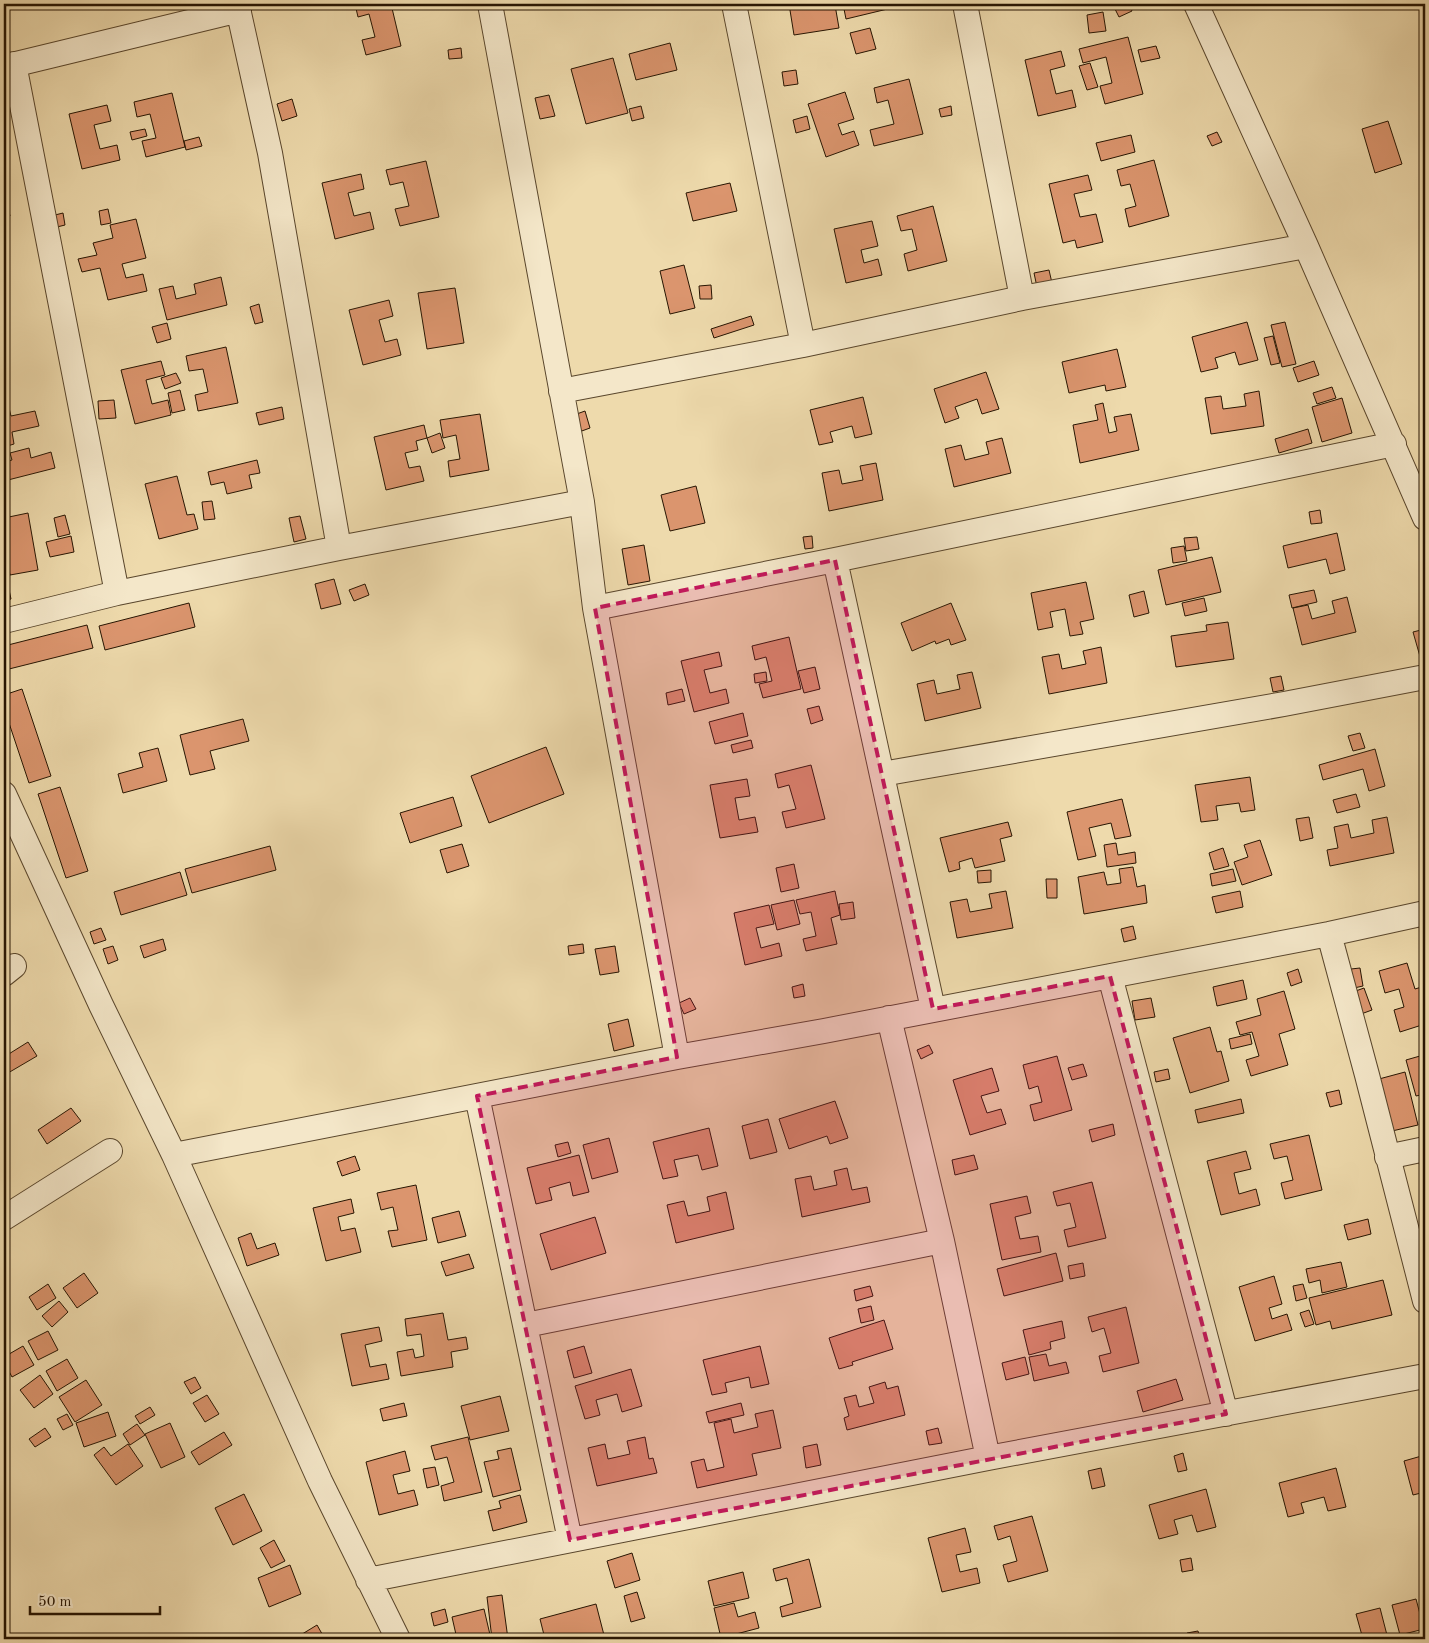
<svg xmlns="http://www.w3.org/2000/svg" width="1429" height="1643" viewBox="0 0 1429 1643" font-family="'Old Standard TT',serif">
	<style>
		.building { fill: #db956e; stroke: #271502 }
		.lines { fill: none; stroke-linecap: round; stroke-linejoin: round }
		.minor-casing { stroke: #59462c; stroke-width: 26 }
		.minor { stroke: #f4e7c9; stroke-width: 24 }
		.marked { fill: #c2185b; fill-opacity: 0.2; stroke: #c2185b; stroke-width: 4; stroke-dasharray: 10 6; stroke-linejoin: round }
	</style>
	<rect width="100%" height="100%" fill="#eedaac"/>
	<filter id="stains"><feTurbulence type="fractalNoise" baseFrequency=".004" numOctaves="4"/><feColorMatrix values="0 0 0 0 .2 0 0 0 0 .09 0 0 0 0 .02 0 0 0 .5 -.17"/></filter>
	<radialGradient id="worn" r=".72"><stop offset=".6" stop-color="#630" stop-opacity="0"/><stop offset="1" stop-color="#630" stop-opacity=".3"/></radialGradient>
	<!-- building -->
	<path class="building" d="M4,4H18V6L6,9L9,23L4,24Z
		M355,4H391L401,46L366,55L362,40L375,37L369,14L358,17Z
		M789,4H814L815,8L835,5L839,28L794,35Z
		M843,4H900V6L846,19Z
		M1121,4H1129L1132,11L1119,17L1114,7Z
		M1103,12L1106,31L1089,33L1087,15Z
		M870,28L876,49L856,54L850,33Z
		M1128,37L1143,94L1105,104L1100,86L1112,83L1106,57L1083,63L1079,49Z
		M670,43L677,70L636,80L629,54Z
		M1156,46L1160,58L1141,62L1138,50Z
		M461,48L462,58L449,59L448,50Z
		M1061,51L1065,66L1050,70L1056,94L1072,90L1076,107L1038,116L1025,60Z
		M613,58L628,113L586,124L571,69Z
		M1090,63L1098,87L1087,90L1079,66Z
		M796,70L798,84L784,86L782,72Z
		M909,79L923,134L874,146L870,130L894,124L888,100L877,103L874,88Z
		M845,92L854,119L838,124L842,135L854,131L859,145L826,157L808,104Z
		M172,93L185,147L146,157L142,141L156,138L150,114L137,117L134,102Z
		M549,95L555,116L540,119L535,98Z
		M292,99L297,116L282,121L277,104Z
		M107,105L111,121L94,125L100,149L117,145L120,160L82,169L69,114Z
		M641,106L644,118L632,121L629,109Z
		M951,106L952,115L941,117L939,109Z
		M807,116L810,129L796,133L793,120Z
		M1388,121L1402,164L1375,173L1362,129Z
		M145,129L147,136L132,140L130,132Z
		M1217,132L1222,142L1212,146L1207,136Z
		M1131,135L1135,152L1101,161L1096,143Z
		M199,137L202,146L186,150L184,141Z
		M1154,160L1169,216L1129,227L1125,209L1136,206L1130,184L1121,186L1117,170Z
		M426,161L439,217L400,226L395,209L409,206L403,182L390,185L386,170Z
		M361,174L364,189L348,193L354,216L370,212L374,229L335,239L322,183Z
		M1088,175L1092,190L1074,194L1080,217L1096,214L1103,242L1077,248L1075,240L1063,243L1049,184Z
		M730,183L737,211L693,221L686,193Z
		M7,204L10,216L4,218V205Z
		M933,206L947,261L908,271L904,254L917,250L912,229L901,231L897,216Z
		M108,209L111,223L101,225L99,211Z
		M63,213L65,225L53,228L51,216Z
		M136,219L146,258L122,264L126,278L143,274L147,291L108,300L100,268L82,272L78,259L97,255L93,243L113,238L110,225Z
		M872,221L878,246L861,250L864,263L878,259L882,275L846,283L834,229Z
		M684,265L695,308L670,314L660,271Z
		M1049,270L1052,283L1037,287L1034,273Z
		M221,277L227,305L167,320L159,289L173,286L176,299L196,294L194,284Z
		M711,285L712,299H700L699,286Z
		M455,288L464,343L427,349L418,293Z
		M389,300L393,316L379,320L385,342L397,339L401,355L363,365L349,310Z
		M259,304L263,322L255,324L250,307Z
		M751,316L754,325L714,338L711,329Z
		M1247,322L1258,360L1239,365L1235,352L1215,358L1218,368L1201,372L1192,337Z
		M1285,322L1296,364L1282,367L1271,325Z
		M167,323L171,339L157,343L152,327Z
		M1273,336L1280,363L1271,365L1264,338Z
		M226,347L238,403L198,411L195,395L208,392L203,369L189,371L186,356Z
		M1117,349L1126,387L1106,391L1105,385L1069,393L1062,362Z
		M161,361L165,375L146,380L152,404L168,400L171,415L135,424L121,370Z
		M1314,361L1319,375L1298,382L1293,368Z
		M986,372L999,409L982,414L977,399L955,407L959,418L945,423L934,389Z
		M176,373L181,383L165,389L161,378Z
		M1332,387L1336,398L1317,404L1313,393Z
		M4,388L11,416L35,411L39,426L12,432L14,444L4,447Z
		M180,390L185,410L172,413L168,393Z
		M1259,391L1264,426L1211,434L1205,398L1221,396L1223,409L1246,406L1244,394Z
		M863,397L872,434L855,438L852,426L830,432L833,442L819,445L810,410Z
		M1342,398L1352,433L1322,442L1312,407Z
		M114,400L116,418L99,419L98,401Z
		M1103,403L1109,433L1117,431L1114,417L1131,414L1139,450L1080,463L1073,425L1098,420L1095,405Z
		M282,407L284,419L259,425L256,413Z
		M585,411L590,428L579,432L574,415Z
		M480,414L489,470L450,477L448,461L460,459L456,435L443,438L440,420Z
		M424,425L427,438L416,441L418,450L405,453L409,468L420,466L424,481L386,490L374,437Z
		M1308,429L1312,443L1279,453L1275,439Z
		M440,433L445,448L432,453L427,438Z
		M1002,438L1011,473L954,487L945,449L961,445L965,460L989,454L986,442Z
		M29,448L31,458L51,452L55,468L4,481V462L12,460L10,453Z
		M257,460L260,473L249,475L252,488L227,494L224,482L211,485L208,472Z
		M876,463L883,500L829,511L822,473L839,470L842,484L863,480L860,466Z
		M177,476L187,515L194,514L198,529L159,539L145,484Z
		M696,486L705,523L670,531L661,495Z
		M212,501L215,519L204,520L202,502Z
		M1320,510L1322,523L1311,524L1309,512Z
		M28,513L38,570L10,575L5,550L8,549L5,533H4V518Z
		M65,515L70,534L58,537L54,518Z
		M300,516L306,539L294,542L289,518Z
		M1337,533L1345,570L1330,574L1326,559L1288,568L1283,546Z
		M71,536L74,552L50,557L46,542Z
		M812,536L813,548L805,549L803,537Z
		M1197,537L1199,549L1186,551L1184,538Z
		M644,545L650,581L628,585L622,549Z
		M1184,546L1187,561L1173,563L1171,548Z
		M1212,557L1221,592L1166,605L1158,570Z
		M334,579L341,604L321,609L315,584Z
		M1086,582L1094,619L1080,622L1083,634L1070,636L1065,609L1050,612L1053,627L1038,630L1031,593Z
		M365,584L369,595L354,601L349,590Z
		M8,585L11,599L4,601V586Z
		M1314,590L1317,602L1292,608L1289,595Z
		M1144,591L1149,613L1134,617L1129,595Z
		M1347,597L1356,632L1302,645L1293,608L1308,605L1312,619L1335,613L1332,601Z
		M1204,598L1207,611L1185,616L1182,603Z
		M189,603L195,627L105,650L99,626Z
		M951,603L966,640L951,645L949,639L936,644L935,641L912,651L901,623Z
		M1228,622L1234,659L1176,667L1171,636L1207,631L1206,625Z
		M87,625L93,648L9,669L4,646Z
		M1425,629V658L1421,660L1413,632Z
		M789,637L801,689L763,698L759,684L772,681L766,657L755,660L752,646Z
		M1101,647L1107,683L1049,694L1042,657L1059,654L1062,669L1086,664L1083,651Z
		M719,652L722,666L704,670L710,693L726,689L729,703L694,712L681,661Z
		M815,667L820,689L804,693L798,671Z
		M766,672L767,681L755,683L754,674Z
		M972,672L981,708L925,721L917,684L934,680L937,694L960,689L957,675Z
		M1281,676L1284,690L1273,692L1270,678Z
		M22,689L51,776L29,783L4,708V695Z
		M682,689L685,701L668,705L666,693Z
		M819,706L823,720L811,724L807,709Z
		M743,713L748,736L715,744L709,722Z
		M243,719L249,741L210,751L215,769L190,775L180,735Z
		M1360,733L1365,748L1353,751L1348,736Z
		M751,740L753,748L733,753L731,745Z
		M546,747L564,794L489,823L471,776Z
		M158,748L167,781L123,793L118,774L143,767L139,753Z
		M1375,749L1385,786L1369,791L1363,769L1323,780L1319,765Z
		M811,765L825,819L786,828L782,812L796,809L789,785L778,788L775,774Z
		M1250,777L1255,810L1241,812L1239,803L1216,806L1218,820L1201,822L1195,785Z
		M747,779L750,796L735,798L739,820L755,817L758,832L720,838L710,785Z
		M60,787L88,871L66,878L38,794Z
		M1356,794L1360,807L1337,813L1333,800Z
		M453,797L462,826L410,843L400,813Z
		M1122,799L1131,836L1115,839L1111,823L1089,828L1096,856L1078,860L1067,812Z
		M1309,817L1313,838L1300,841L1296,819Z
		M1387,817L1394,853L1330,866L1327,850L1338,848L1334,827L1348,824L1351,838L1374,833L1372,820Z
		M1008,822L1012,836L1000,839L1005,861L975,868L972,858L959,862L960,869L949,872L940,838Z
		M1260,840L1272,875L1242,885L1234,862L1248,857L1244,845Z
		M1116,843L1118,855L1135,852L1136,863L1107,867L1104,845Z
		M462,844L469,866L447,873L440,850Z
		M270,846L276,870L192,893L185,869Z
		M1223,848L1229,866L1214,870L1209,853Z
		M794,864L799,888L781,892L776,868Z
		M1133,867L1137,887L1145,885L1147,903L1084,914L1078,877L1104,872L1107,885L1121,883L1119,869Z
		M1233,869L1236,881L1212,886L1210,874Z
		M991,870V882L978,883L977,871Z
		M180,872L187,895L121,915L114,892Z
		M1046,879H1057V898H1047Z
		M835,891L840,915L831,918L837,944L806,951L803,939L816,936L811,912L800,914L796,900Z
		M1006,891L1013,928L957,938L950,902L967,899L970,912L992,908L989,894Z
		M1240,891L1243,907L1216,913L1212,897Z
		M794,900L800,924L777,930L771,905Z
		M853,902L855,918L841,920L839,904Z
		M769,905L774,924L756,928L761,948L779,943L782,956L745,965L734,913Z
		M1133,926L1136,939L1124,942L1121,929Z
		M101,928L106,940L94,944L90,932Z
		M163,939L166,950L144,958L140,946Z
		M583,944L584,953L569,955L568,946Z
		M113,946L118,960L108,964L103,949Z
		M615,946L619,972L600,975L595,949Z
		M1407,963L1415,989L1425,986V1010H1422L1425,1024L1400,1032L1394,1010L1404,1007L1399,989L1385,993L1379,971Z
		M1360,968L1363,986L1354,988L1351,969Z
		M1298,969L1302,982L1291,986L1287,973Z
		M1243,980L1247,999L1217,1006L1213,987Z
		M803,984L805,996L794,998L792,987Z
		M1364,988L1372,1010L1361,1014L1353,992Z
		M1284,991L1295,1029L1279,1034L1288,1065L1251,1076L1246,1060L1259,1056L1252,1032L1240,1035L1236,1022L1261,1015L1257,999Z
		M690,998L696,1009L684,1014L679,1003Z
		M1151,998L1155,1017L1135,1020L1132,1001Z
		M628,1019L634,1046L614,1051L608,1024Z
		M1210,1027L1217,1052L1221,1051L1229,1081L1190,1093L1173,1038Z
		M1250,1034L1252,1044L1231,1049L1229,1039Z
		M28,1042L37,1056L8,1073L4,1067V1057Z
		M929,1045L933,1053L921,1059L917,1050Z
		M1057,1056L1072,1110L1034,1121L1030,1105L1042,1102L1038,1086L1029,1089L1023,1065Z
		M1420,1056L1425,1070V1094L1416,1096L1406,1060Z
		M1083,1064L1087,1076L1072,1080L1068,1068Z
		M992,1068L999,1091L981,1096L987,1113L1001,1109L1006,1124L970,1135L953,1080Z
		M1168,1069L1170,1079L1156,1082L1154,1072Z
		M1405,1072L1418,1125L1392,1131L1379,1079Z
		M1339,1090L1342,1104L1330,1107L1326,1093Z
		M1241,1099L1244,1113L1198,1123L1195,1110Z
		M835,1101L848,1138L830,1144L827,1136L789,1149L779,1119Z
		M71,1108L81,1121L47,1144L38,1130Z
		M768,1119L777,1152L750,1159L742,1126Z
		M1113,1124L1115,1135L1092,1142L1089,1130Z
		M709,1128L718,1166L702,1170L698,1155L674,1160L678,1176L663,1179L653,1142Z
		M1309,1135L1322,1190L1285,1199L1281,1183L1293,1180L1287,1156L1274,1159L1270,1144Z
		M609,1138L618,1172L592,1179L583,1145Z
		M568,1142L571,1153L558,1157L555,1145Z
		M1246,1151L1251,1169L1234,1173L1239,1194L1256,1189L1260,1205L1221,1215L1207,1161Z
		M579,1155L589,1192L573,1196L570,1182L549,1188L552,1200L536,1204L527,1168Z
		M974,1155L978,1169L955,1175L952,1160Z
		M355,1156L360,1170L342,1176L337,1162Z
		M847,1168L852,1190L867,1187L870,1202L802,1217L795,1179L811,1176L814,1190L837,1185L834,1171Z
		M1092,1182L1106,1238L1068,1247L1064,1230L1076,1227L1070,1203L1057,1206L1053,1192Z
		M416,1185L427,1240L392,1247L388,1231L398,1230L393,1207L381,1210L377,1193Z
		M726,1192L734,1229L676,1243L667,1205L684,1201L688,1216L710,1211L707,1197Z
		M1027,1196L1031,1213L1015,1217L1020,1239L1038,1236L1041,1252L1002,1260L990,1204Z
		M351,1199L354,1213L338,1217L341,1231L355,1228L361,1252L326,1261L313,1208Z
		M459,1211L466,1236L438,1243L432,1218Z
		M595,1217L606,1253L551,1270L540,1234Z
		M1368,1219L1371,1234L1348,1240L1344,1225Z
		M251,1233L257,1249L275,1243L279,1255L247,1266L238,1238Z
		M1056,1253L1063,1281L1004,1296L997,1269Z
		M469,1254L474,1268L446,1276L441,1262Z
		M1341,1262L1347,1287L1322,1293L1320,1280L1309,1283L1306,1269Z
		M1083,1263L1085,1276L1070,1279L1068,1266Z
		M84,1273L98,1293L77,1308L63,1288Z
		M1274,1276L1282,1304L1269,1308L1272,1319L1287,1314L1292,1330L1255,1341L1239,1287Z
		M1383,1280L1392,1315L1332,1329L1330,1321L1316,1325L1309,1298Z
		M48,1284L56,1298L37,1310L29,1297Z
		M1303,1284L1307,1298L1296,1301L1293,1286Z
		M870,1286L873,1296L856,1301L854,1290Z
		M59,1301L68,1312L52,1327L42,1316Z
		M871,1306L874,1320L861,1323L858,1309Z
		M1126,1307L1139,1363L1103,1372L1099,1356L1111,1353L1104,1328L1092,1332L1088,1317Z
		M1309,1310L1314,1324L1305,1327L1300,1313Z
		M443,1313L448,1340L466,1337L468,1349L451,1352L453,1367L401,1376L397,1352L413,1349L415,1358L424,1356L421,1334L407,1336L405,1319Z
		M884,1320L893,1349L852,1362L853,1365L839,1369L829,1338Z
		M1062,1321L1065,1338L1050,1342L1051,1349L1029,1355L1023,1330Z
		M379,1327L382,1341L365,1345L370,1367L386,1364L389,1379L352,1386L341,1334Z
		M48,1331L58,1350L38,1360L28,1341Z
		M23,1346L34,1365L12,1377L4,1362V1357Z
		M584,1346L592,1373L574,1378L567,1351Z
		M760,1346L769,1384L751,1388L749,1377L725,1383L727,1392L712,1395L703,1360Z
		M1046,1354L1049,1366L1066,1362L1069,1373L1034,1381L1029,1357Z
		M1025,1357L1029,1374L1006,1380L1002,1363Z
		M67,1359L78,1378L57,1391L46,1371Z
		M631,1369L642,1406L622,1412L617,1394L596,1400L600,1415L585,1419L575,1386Z
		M40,1375L53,1394L34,1408L20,1390Z
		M195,1377L201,1388L191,1394L184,1382Z
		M1176,1379L1183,1400L1143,1412L1137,1391Z
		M86,1380L102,1405L75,1422L59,1397Z
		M885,1382L887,1389L898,1386L905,1415L847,1430L844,1418L849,1416L844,1398L856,1395L859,1407L874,1403L869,1387Z
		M207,1395L219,1414L205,1422L193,1403Z
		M500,1396L509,1431L470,1440L461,1406Z
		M404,1403L407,1416L383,1421L380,1409Z
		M741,1403L744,1415L709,1423L706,1412Z
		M150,1407L155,1415L140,1424L135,1416Z
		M773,1410L781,1448L752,1454L757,1475L697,1488L691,1462L704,1459L707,1471L724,1467L714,1423L731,1419L734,1433L758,1427L755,1414Z
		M108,1412L116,1436L84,1447L76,1423Z
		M67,1414L73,1425L63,1430L57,1419Z
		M170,1423L185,1457L161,1468L145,1434Z
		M137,1424L145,1435L130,1445L123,1434Z
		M45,1428L51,1437L35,1447L29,1439Z
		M938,1428L942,1443L929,1445L926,1431Z
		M224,1432L232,1445L199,1465L191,1452Z
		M468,1437L482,1492L444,1501L441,1486L454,1482L447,1457L435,1460L431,1446Z
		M645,1437L649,1459L653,1458L657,1473L597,1486L588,1448L605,1444L608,1459L630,1454L627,1441Z
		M128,1444L143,1466L116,1485L94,1455L104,1447L111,1456Z
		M817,1444L821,1465L806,1468L803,1447Z
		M511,1448L521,1490L493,1497L484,1462L499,1459L497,1451Z
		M405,1451L410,1471L393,1475L398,1494L414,1490L418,1505L379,1515L366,1462Z
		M1183,1453L1187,1470L1178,1472L1174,1456Z
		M1425,1455V1492L1413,1495L1404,1461Z
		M435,1467L439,1485L427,1488L423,1469Z
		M1101,1468L1105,1486L1092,1489L1088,1471Z
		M1336,1468L1346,1507L1328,1511L1324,1497L1301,1503L1304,1513L1288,1517L1279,1483Z
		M1206,1489L1216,1527L1197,1532L1192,1515L1174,1520L1178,1534L1159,1539L1149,1505Z
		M244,1494L262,1531L233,1545L215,1508Z
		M520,1495L527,1522L493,1531L488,1511L501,1508L499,1501Z
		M1032,1516L1048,1571L1008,1582L1003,1565L1017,1561L1010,1536L998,1540L994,1526Z
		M965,1528L971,1552L956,1555L960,1572L977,1568L980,1583L942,1592L928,1538Z
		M274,1540L285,1561L271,1568L260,1548Z
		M632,1553L640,1580L615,1588L607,1561Z
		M1191,1558L1193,1570L1182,1572L1180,1560Z
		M809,1559L821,1607L782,1617L780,1607L793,1603L787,1578L776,1581L773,1569Z
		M290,1565L301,1594L269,1607L258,1578Z
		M743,1572L749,1598L714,1606L708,1581Z
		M637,1592L645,1618L631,1622L624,1596Z
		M502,1595L508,1639H492L487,1597Z
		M1416,1599L1424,1629L1400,1635L1392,1605Z
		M734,1603L738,1617L755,1612L759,1628L721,1638L714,1608Z
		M596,1604L605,1639H545L540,1619Z
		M1380,1608L1388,1639H1363L1356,1614Z
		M445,1609L448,1622L434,1626L431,1613Z
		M484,1609L491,1639H457L452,1617Z
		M317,1625L325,1639H294Z
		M1198,1631L1200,1639H1188L1187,1633Z"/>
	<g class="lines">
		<!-- minor casing -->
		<g class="minor-casing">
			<path id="minor" d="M237,4L270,153L339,548
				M490,4L582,502L595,608L677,1057
				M734,4L803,345
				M965,4L1022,298
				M1196,4L1306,246L1425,518
				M14,64L117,593
				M4,67L239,10
				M561,391L803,345L1022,298L1306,246
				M835,560L933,1009
				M595,608L835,560L1394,444
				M4,621L117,593L339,548L582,502
				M882,774L1284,704L1425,677
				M4,794L101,1005L174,1155L320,1481L398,1639
				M1329,934L1367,1075L1425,1301
				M4,974L14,966
				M1110,976L1226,1414
				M889,1018L942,1241L988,1458
				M477,1096L570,1540
				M174,1155L677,1057L824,1031L1329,934L1425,913
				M1387,1157L1425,1149
				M4,1218L110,1151
				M526,1325L942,1241
				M368,1580L988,1458L1425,1376"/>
		</g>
		<!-- minor -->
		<use href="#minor" class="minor"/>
	</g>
	<!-- marked area -->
	<path class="marked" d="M835,560L933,1009L1110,976L1226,1414L570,1540L477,1096L677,1057L595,608Z"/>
	<!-- margin -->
	<rect width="1429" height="1643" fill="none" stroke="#eedaac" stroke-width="20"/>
	<rect x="5" y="5" width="1419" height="1633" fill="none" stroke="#271502" stroke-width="2.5"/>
	<rect x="10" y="10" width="1409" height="1623" fill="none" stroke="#271502"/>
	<!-- scale -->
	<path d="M30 1606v8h130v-8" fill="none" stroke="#271502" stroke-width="2.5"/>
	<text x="38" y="1606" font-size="15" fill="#271502" stroke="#f4e7c9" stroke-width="4" paint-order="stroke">50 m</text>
	<rect width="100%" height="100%" filter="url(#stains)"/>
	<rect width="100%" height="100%" fill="url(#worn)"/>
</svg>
